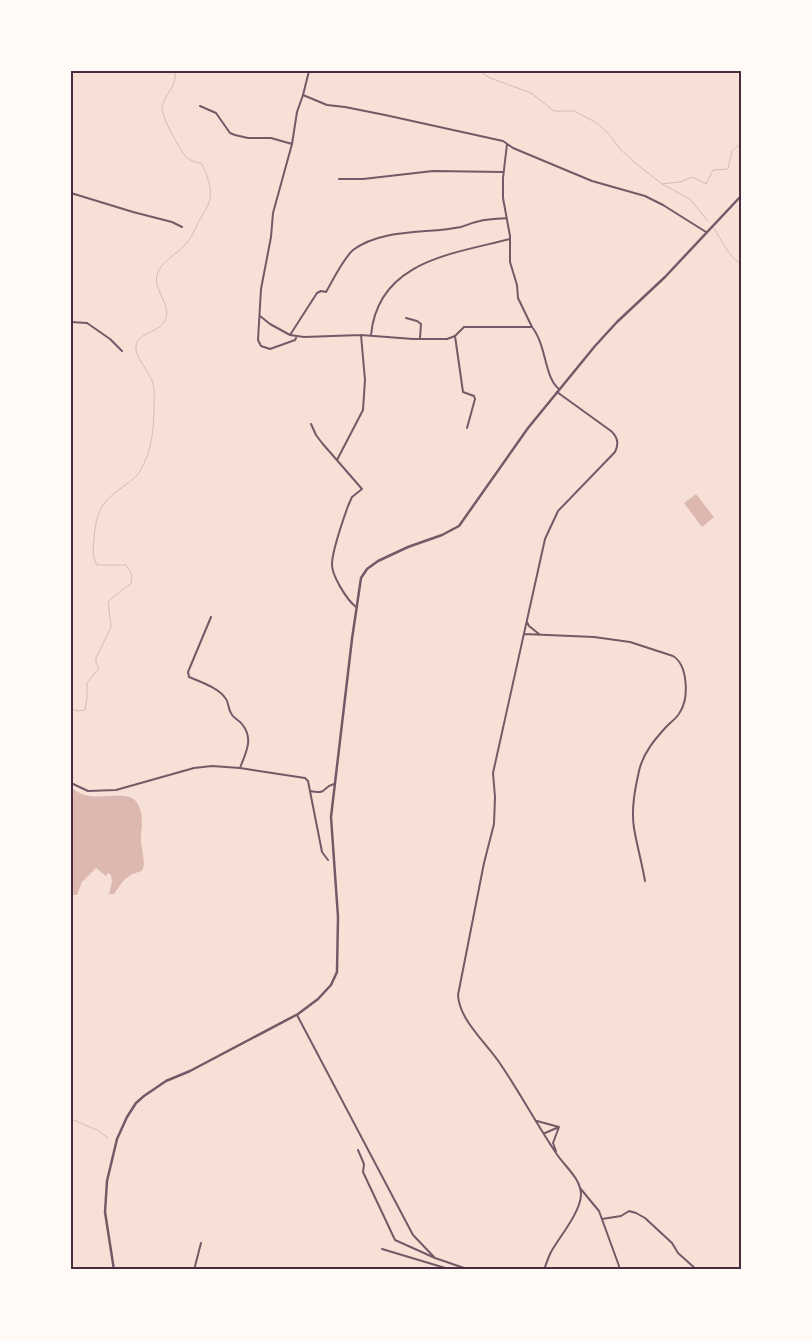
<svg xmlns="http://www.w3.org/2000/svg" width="812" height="1341" viewBox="0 0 812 1341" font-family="Poppins,sans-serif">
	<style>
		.water { fill: #dcb8b0 }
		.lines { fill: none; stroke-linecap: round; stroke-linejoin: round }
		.stream { stroke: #dcb8b0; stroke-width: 1 }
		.minor { stroke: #755966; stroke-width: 2 }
		.tertiary { stroke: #755966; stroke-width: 2.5 }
		.neatline { fill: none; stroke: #4a2c40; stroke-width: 2 }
	</style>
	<rect width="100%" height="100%" fill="#f7e1d7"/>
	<!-- water -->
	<path class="water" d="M696,494L714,517L702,527L684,503Z
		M71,788C75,790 80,794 85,795C109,802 140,781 142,821C142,826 141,832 141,837C140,848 147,861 142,871L132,874L123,881L114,894H109L112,882L111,875L108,873L106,876L96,868L82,882L77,895H71Z"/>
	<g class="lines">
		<!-- stream -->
		<path class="stream" d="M480,71L490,78L531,93L554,111H574L597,123L608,133L621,150L639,166L662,184L690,199L708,221
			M662,184L680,182L692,177L706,184L713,170L728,169L732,151L741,143
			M714,228C721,240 729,257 741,264
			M71,708L76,711L85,710L87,698V683L99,668L96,663V658L111,627L108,602L123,589L131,584L132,575L126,565H97C92,556 93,549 94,539C96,512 101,502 124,486C129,482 137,477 140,471C152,451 154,428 154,405C154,397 155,390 153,383C149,372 137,359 136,349C134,333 158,333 164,322C174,306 153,292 157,275C160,262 176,255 185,245C191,239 194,231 198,223C202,215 208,208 210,199C212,189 207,172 201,163C195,162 191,161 186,157C180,150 161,116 162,108C164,93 177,89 175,71
			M71,1119L97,1130L108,1138"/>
		<!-- minor -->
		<path class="minor" d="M303,95L327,105L345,107L385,115L503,141L513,148L592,181L645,196L663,205L706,232
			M200,106L216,113L230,133L235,135L248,138H271L292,144
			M507,144L503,178V198L510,236V262L517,285L518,298L532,327
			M339,179H363L433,171L504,172
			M71,193L133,212L172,222L182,227
			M260,316L270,324L290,335L304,337L361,335L413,339H447L455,336L464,327H532C547,346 544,377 559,389
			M406,318L417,321L421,324L420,338
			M71,322L87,323L110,339L122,351
			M290,335L317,293L321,291L326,292C333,280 343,259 353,250C382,228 428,234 461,227C468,225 473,222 480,221C488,219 498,219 506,218
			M371,335C378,261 452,254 510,239
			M455,336L463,392L474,396L475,399L467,428
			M296,338L295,340L270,349L261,346L258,340L261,289L271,237L273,213L292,144L297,112L303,95L309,71
			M311,424L316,435L322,443L362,489L352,497L348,506C343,520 333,548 332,563C331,575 347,600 356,607
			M337,460L363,410L365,380L361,335
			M211,617L188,672L189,677C201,682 219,688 226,699C229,703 228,709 231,713C233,718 239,720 242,724C254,739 246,752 240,768
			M527,622L529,626L539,634
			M524,634L594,637L630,642L673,656C688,665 689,698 680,712C678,717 671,722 667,726C655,739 643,753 639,771C635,789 631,809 634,828C637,846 642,863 645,881
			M71,783L88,791L116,790L194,768L212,766L240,768L305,778L308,781L322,852L328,860
			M310,791C329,795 321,787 334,784
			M297,1015L413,1235L435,1258
			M537,1121L559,1127
			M545,1133L559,1127
			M358,1150L364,1164L363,1172L395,1240L435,1258L470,1270
			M556,1151L553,1143L559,1127
			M580,1188L599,1211L619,1266V1270
			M602,1219L621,1216L629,1211L636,1213L645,1218L672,1243L678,1253L697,1270
			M382,1249L452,1270
			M194,1270L201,1243
			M544,1270C546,1264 548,1258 551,1252C560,1236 580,1213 581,1195C581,1178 564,1166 556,1153C536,1123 519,1091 499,1062C485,1042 459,1019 458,995L484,863L494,824L495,797L493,773L545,539L558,511L615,452C619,444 618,437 611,431L557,392"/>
		<!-- tertiary -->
		<path class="tertiary" d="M114,1270L105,1212L107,1181L117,1139L127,1117L136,1103L144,1096L166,1081L190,1071L298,1014L318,999L331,985L337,972L338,917L331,817L352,639L361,578L367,569L378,561L408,547L442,535L459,526L528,428L595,346L617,322L665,277L741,196"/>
	</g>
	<!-- border -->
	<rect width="812" height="1341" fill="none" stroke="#fffaf5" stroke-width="145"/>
	<rect x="72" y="72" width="668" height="1196" class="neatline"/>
</svg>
